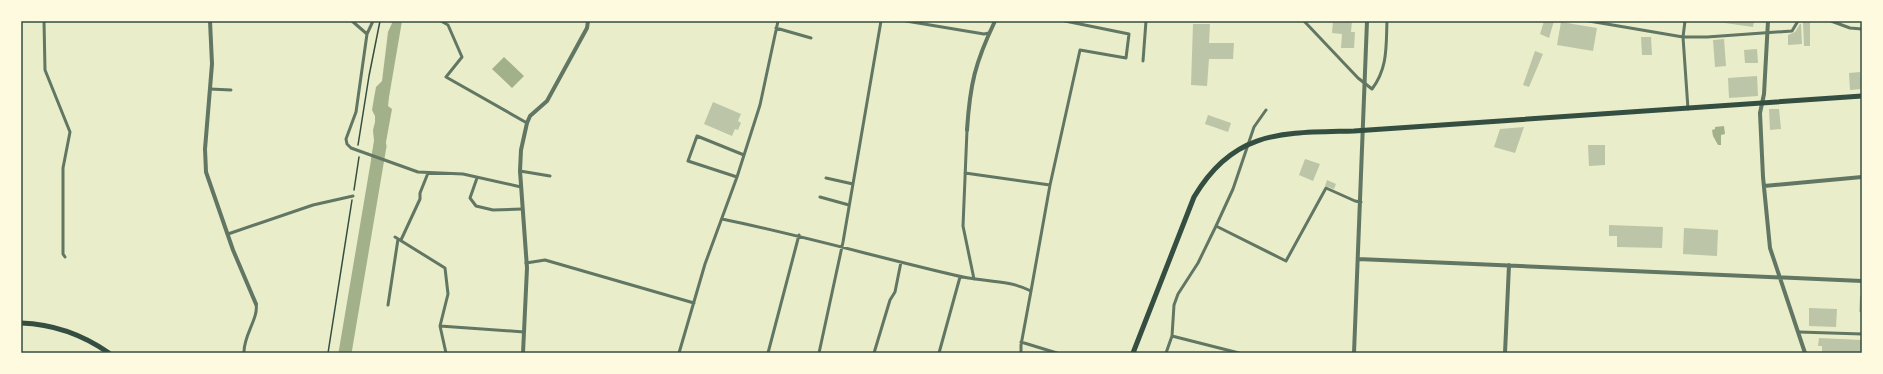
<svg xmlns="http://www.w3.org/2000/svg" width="1883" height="374" viewBox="0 0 1883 374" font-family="Montserrat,sans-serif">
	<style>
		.water { fill: #a3b18a }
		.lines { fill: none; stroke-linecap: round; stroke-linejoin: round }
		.river { stroke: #a3b18a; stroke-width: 13 }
		.building { fill: #bcc5a7 }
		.path { stroke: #344e41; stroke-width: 1.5 }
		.minor { stroke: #617663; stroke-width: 3 }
		.tertiary { stroke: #617663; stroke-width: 4 }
		.primary { stroke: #344e41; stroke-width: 5 }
		.neatline { fill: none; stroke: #344e41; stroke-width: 1.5 }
	</style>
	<rect width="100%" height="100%" fill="#e9edc9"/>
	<!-- water -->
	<path class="water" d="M393,21H402L389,97L388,106L392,109L382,164L371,160L374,141L373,130L375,122V116L372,110L374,98L376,87L382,81L388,32Z
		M504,57L524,76L512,88L492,69Z
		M1724,126L1725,134L1721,135V145H1718L1713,136L1712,130L1715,129V127Z"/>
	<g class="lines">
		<!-- river -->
		<path class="river" d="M345,353L380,146"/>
	</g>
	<!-- building -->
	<path class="building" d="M1333,21H1352L1351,32H1355L1354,48H1341L1342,34L1332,33Z
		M1544,21H1554L1549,38L1540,34Z
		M1711,21H1754L1753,27Z
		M1810,21V46H1804L1803,22Z
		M1561,22L1597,28L1593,51L1557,45Z
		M1193,24H1210L1209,43H1234L1233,59H1209L1207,86L1191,85Z
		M1800,24H1801L1802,44L1788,45V35L1795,32Z
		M1641,37H1651L1652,55H1642Z
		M1724,39L1726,66L1715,67L1713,40Z
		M1757,49L1758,63H1745L1744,50Z
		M1535,51L1543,54L1529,87L1523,85Z
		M1860,72L1861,89L1850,90L1849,73Z
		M1757,76L1758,96L1729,98L1728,78Z
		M713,102L741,114L738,121L741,123L738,130L735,129L732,136L704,124Z
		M1769,109H1779L1781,129L1770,130Z
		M1208,115L1231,123L1228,132L1205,124Z
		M1524,127L1515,153L1494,147L1500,129Z
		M1588,145H1605V165L1589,166Z
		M1305,159L1320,164L1313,181L1299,175Z
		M1327,180L1336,184L1334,189L1325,186Z
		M1609,225L1663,227L1662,248L1617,247V236H1609Z
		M1684,228L1718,230L1717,256L1683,254Z
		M1860,296H1862V312H1859Z
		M1809,308L1837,309L1836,327L1809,326Z
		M1819,338L1861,340V353H1822V346H1818Z"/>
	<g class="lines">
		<!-- path -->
		<path class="path" d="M358,145L369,76L380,21
			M354,190L359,157
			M328,353L352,200"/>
		<!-- minor -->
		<path class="minor" d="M44,21L45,70L70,132L63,168V254L65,257
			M352,21L367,34L356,112L346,139L347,144L351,148L418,172L463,174L521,187
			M441,21L448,25L462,57L446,77L527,123
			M906,21L984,34L989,33
			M1304,21L1358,78L1372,89C1388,68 1386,46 1387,21
			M1589,21L1683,37H1707L1792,31L1798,21
			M1685,21L1683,37L1688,109
			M1831,21L1850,28L1862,29
			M776,28L811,38
			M367,34L373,21
			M1143,61L1146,21
			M210,89L231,90
			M967,130L963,226L974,279
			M520,171L550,176
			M965,173L1050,185
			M737,177L688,161L697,136L744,155
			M477,178L470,198L476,206L493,210L522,209
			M826,178L853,184
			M820,197L849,205
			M722,219C800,235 877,257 954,275C980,282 1008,279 1031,291L1021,345V353
			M1216,226L1233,189L1254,127L1266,110
			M228,234L313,205L353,196
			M395,237L445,268L448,294L440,326L446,353
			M401,240L420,199V193L428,173
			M526,263L545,260L694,303
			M1031,291L1050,185L1080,50L1126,58L1129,34L1065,21
			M388,305L398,239
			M440,326L524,332
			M1799,332L1862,334
			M1172,336L1239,353
			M1021,342L1057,353
			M244,353C243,336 259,318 256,304
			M679,353L705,264L737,177L760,105L778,21
			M768,353L799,235
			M819,353L843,242L881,21
			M874,353L890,300L895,292L901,262
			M939,353L960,277
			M1166,353L1172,336L1174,305L1178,294L1198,263L1216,226L1286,261L1326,188L1355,201L1361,202"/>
		<!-- tertiary -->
		<path class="tertiary" d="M210,21L212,64L205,149L206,172L233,250L256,304
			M1768,21L1764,94L1760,113L1763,177L1770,248L1805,353
			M967,130C970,84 975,63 995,21
			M1764,186L1862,177
			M1358,259L1862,281
			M523,353L527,268L520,171L521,150L527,123L530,116L547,101L587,28L588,21
			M1354,353L1367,21
			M1505,353L1509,265"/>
		<!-- primary -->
		<path class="primary" d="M21,323C53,324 83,335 109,353
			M1133,353L1194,197C1234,129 1283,133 1354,131L1862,96"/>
	</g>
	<!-- border -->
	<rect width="1883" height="374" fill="none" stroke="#fefae0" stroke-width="44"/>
	<rect x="22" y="22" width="1839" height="330" class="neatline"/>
</svg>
